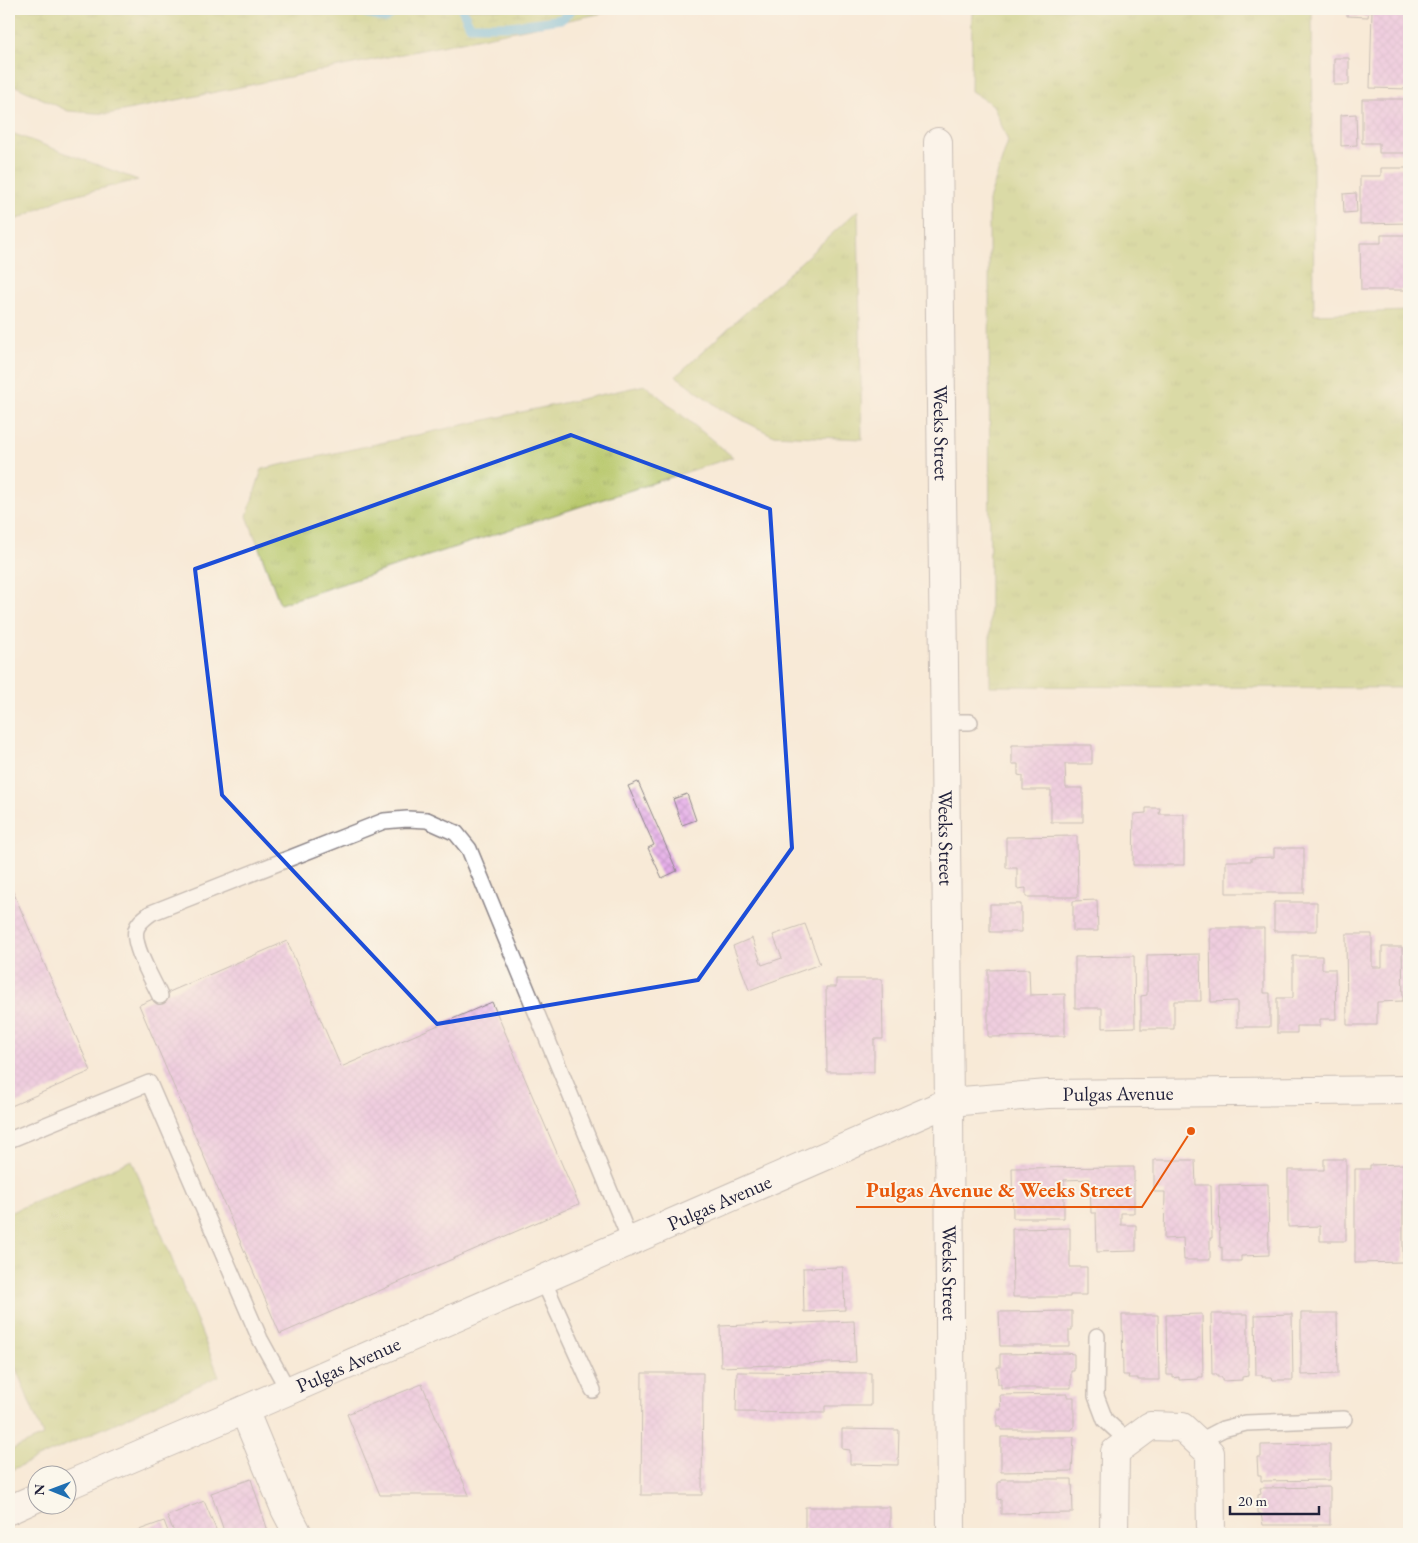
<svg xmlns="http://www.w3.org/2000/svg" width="1418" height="1543" viewBox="0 0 1418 1543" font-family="'EB Garamond',serif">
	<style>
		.grass { fill: url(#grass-tufts); stroke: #6c7452 }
		.wetland { fill: url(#wetland-marsh); stroke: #6c7452 }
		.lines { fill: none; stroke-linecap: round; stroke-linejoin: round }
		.stream { stroke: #60b7dd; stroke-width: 9 }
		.building { fill: url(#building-cross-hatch) }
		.service-casing { stroke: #8d8689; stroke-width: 18 }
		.minor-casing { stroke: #8d8689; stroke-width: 30 }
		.tertiary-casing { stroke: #8d8689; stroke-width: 30 }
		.service { stroke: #fff; stroke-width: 15 }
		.minor { stroke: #fff; stroke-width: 28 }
		.tertiary { stroke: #fff; stroke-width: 28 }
		.marked { fill: none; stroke: #1d4ed8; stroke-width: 4; stroke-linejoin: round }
		.labels { text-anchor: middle; stroke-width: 4; stroke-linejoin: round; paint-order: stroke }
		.street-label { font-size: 20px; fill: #22223b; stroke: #fbf7ec }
		.leader { fill: none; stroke: #e8590c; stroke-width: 2 }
		.callout-dot { fill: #e8590c; stroke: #fbf7ec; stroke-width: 2 }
		.callout-label { font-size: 21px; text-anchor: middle; font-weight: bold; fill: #e8590c; stroke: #fbf7ec; stroke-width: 4; stroke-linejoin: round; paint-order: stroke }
	</style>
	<defs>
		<pattern id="grass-tufts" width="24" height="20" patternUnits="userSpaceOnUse" patternTransform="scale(1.25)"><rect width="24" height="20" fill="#b7c76a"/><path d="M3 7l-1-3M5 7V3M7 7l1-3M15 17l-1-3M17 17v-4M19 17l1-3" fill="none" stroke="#9dab5d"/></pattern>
		<pattern id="wetland-marsh" width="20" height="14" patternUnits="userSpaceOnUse" patternTransform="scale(1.25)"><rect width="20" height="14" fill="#b7c76a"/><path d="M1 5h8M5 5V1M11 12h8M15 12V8" fill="none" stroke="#9dab5d"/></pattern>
		<pattern id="building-cross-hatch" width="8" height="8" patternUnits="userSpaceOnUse" patternTransform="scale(1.25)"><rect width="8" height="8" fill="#e4abe8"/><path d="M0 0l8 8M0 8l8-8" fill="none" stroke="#c393c8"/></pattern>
	</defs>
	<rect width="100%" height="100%" fill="#fbf7ec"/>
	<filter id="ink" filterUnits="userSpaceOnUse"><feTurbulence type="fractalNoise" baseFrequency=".02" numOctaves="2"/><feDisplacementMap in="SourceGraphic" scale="10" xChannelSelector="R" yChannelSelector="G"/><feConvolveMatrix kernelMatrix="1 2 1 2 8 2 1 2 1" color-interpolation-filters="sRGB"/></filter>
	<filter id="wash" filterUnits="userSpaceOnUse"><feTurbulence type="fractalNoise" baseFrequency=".0096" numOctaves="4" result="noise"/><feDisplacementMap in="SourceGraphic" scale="20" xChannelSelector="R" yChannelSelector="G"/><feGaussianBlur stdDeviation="1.12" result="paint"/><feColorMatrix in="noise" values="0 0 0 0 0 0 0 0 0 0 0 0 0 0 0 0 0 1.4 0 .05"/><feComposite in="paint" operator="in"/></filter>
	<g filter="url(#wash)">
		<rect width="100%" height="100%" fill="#f8ead7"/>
		<!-- grass -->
		<path class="grass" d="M972,9H1312L1314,314L1409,311V688L990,686L989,200L1008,141L993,105L971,91Z
			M9,132L138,180L65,197L9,223Z
			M858,210L862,439L772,435L722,410L676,376Z
			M645,385L733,457L280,604L247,516L262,469Z
			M132,1160L219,1376L9,1471V1451L43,1436L9,1351V1213Z"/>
		<!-- wetland -->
		<path class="wetland" d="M9,9H623L108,114L68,111L9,83Z"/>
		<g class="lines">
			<!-- stream -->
			<path class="stream" d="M353,9L385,19L398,9
				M462,9L470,26H511L562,19L572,9"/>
		</g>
		<g id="blocks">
			<!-- building -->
			<path class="building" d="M1347,9H1369L1368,17L1347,16Z
				M1372,9H1409V89L1370,88Z
				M1334,58H1349V85H1334Z
				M1362,99H1409V153H1379V143H1362Z
				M1356,114L1357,145L1341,146V115Z
				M1381,168H1409V223L1360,224V176H1381Z
				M1356,193L1357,212L1344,213L1343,194Z
				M1381,235H1409V290H1361L1360,243H1381Z
				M1012,745H1092V764H1065L1066,788H1083V822H1051V790H1023V776L1018,775V764H1012Z
				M638,782L677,871L662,878L648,848L654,845L628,786Z
				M687,794L696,820L682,825L673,799Z
				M1146,808H1160L1159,814H1184V865H1133L1134,814L1146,813Z
				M1077,836L1078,897H1026V888L1017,889V868H1006V837Z
				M1274,848H1304V893H1226V861H1251V858L1274,857Z
				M11,887L91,1071L9,1107V888Z
				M1097,900L1098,931H1073V901Z
				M1274,902H1317V931H1274Z
				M990,904H1021V932H990Z
				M805,924L820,964L749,990L733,946L752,938L762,965L782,958L773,935Z
				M1210,928H1264V993H1270V1027H1237V1001L1211,1002Z
				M1346,934H1372V967H1382V947H1402L1403,1001L1377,1002V1025H1347Z
				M287,941L341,1067L492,1002L579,1204L280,1334L139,1005Z
				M1200,954L1201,1001H1174V1029H1141V996L1147,995V955Z
				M1134,956L1135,1027L1102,1028V1008H1075V957Z
				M1293,956H1322V969H1335L1336,1019H1320V1026H1297V1033H1277V998H1293Z
				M1029,969L1030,995L1065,994V1036L988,1037V970Z
				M836,979H882L883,1039H874V1072H827L826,987H836Z
				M1324,1159H1346V1241H1320V1226L1288,1227V1170H1324Z
				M1154,1160H1195L1196,1185H1211L1212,1238H1210V1260H1184L1183,1238L1164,1239L1165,1192H1154Z
				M1403,1164V1262L1355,1263V1169H1370V1165Z
				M1134,1167V1213H1121V1225H1136V1251L1097,1252L1096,1213H1091L1090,1179L1064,1180V1218H1013L1012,1168Z
				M1268,1184L1269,1255L1241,1256V1261H1222V1247L1220,1248L1219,1185Z
				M1070,1228V1267H1087V1295H1070V1297H1013L1012,1229Z
				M843,1267L845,1310L804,1312L803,1268Z
				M1072,1311V1330H1069V1346H1000L999,1312Z
				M1301,1313H1337L1338,1374L1301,1375Z
				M1202,1314L1203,1377H1198V1379L1179,1380V1377L1173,1378V1375H1167L1166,1315Z
				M1211,1314H1248V1376L1242,1377V1380L1222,1381V1377H1217V1374H1212Z
				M1292,1314L1293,1380H1273L1272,1377H1262V1375H1256L1255,1315Z
				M1122,1315H1158L1159,1380H1138V1378H1128L1129,1375H1123Z
				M854,1321L856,1362L721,1367L720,1326Z
				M1067,1353L1074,1354V1371H1071V1388H1001V1384H998L997,1367H1000V1354Z
				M737,1372L871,1373V1406H825V1413L736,1412Z
				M642,1373H703L702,1495H641Z
				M422,1384L469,1495H380L347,1414Z
				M1067,1394V1397H1074V1428H1072V1430H1001V1427H997V1410H1001L1000,1395Z
				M842,1429L899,1430L898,1465L850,1464V1450L842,1449Z
				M1001,1437H1074L1072,1471L1001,1472Z
				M1330,1444V1480L1261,1481V1475H1258L1257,1457H1261V1445Z
				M251,1479L269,1534H225L211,1493Z
				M1001,1479H1072L1073,1513L1001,1514V1499L998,1500V1482H1001Z
				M1330,1487V1525H1263L1261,1514L1258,1513V1495L1261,1494L1260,1488Z
				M204,1501L218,1534H175L167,1516Z
				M805,1507H890V1534H805Z
				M164,1521L169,1534H128Z"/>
		</g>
	</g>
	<g filter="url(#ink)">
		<use href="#blocks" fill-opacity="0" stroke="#8d8689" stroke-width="1"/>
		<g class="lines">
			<!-- service casing -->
			<g class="service-casing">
				<path id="service" d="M945,722H970
					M160,996C153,980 132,946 136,930C138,922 145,918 151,913L384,821L407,819L427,820L456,833L469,849L630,1240
					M9,1140L149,1083L260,1339L288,1390
					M543,1280L593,1390
					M1097,1336L1096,1396L1105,1420L1129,1442
					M1198,1442L1223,1429L1246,1423L1344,1419"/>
			</g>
			<!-- minor casing -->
			<g class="minor-casing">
				<g id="minor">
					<path id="s1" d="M938,142L949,1102L951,1534"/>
					<path d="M244,1410L285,1509L298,1534"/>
					<path d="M1114,1534L1115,1452L1150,1426L1182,1427L1210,1453L1211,1534"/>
				</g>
			</g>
			<!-- tertiary casing -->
			<g class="tertiary-casing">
				<g id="tertiary">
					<path id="s2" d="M68,1485L244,1410L949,1102L1048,1094L1409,1090"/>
					<path d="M9,1510L38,1497"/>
				</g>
			</g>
			<!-- service -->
			<use href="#service" class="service"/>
			<!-- minor -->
			<use href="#minor" class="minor"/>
			<!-- tertiary -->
			<use href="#tertiary" class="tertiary"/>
		</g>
	</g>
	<!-- marked area -->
	<path d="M0 0H1418V1543H0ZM571,435L770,509L792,848L698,980L437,1024L222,795L195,569Z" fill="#f8ead7" fill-opacity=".55" fill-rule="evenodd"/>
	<path class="marked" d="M571,435L770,509L792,848L698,980L437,1024L222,795L195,569Z"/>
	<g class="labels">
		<!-- street labels -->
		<g class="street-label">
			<text dy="7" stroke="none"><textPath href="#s1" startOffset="291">Weeks Street</textPath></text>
			<text dy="7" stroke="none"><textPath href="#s1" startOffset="696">Weeks Street</textPath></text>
			<text dy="7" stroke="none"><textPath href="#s2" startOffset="1130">Pulgas Avenue</textPath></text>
			<text dy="7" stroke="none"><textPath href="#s2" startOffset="710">Pulgas Avenue</textPath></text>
			<text dy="7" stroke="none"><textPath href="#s1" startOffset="1131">Weeks Street</textPath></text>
			<text dy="7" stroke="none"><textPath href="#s2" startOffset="305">Pulgas Avenue</textPath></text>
		</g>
	</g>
	<!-- callouts -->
	<path class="leader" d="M1191 1131L1142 1207H856"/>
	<circle class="callout-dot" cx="1191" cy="1131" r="5"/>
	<g class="callout-label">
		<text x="999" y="1197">Pulgas Avenue &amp; Weeks Street</text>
	</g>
	<!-- margin -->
	<rect width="1418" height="1543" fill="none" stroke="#fbf7ec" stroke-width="30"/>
	<!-- north arrow -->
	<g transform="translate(52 1490) rotate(271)"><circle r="24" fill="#fbf7ec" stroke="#a4a2a5"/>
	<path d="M0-4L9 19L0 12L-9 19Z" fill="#1f6fb2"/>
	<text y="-8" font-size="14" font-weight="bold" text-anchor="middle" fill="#22223b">N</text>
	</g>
	<!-- scale -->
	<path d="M1230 1506v8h89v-8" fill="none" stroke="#22223b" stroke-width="2.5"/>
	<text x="1238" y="1506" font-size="15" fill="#22223b" stroke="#fbf7ec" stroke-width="4" paint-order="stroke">20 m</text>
</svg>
